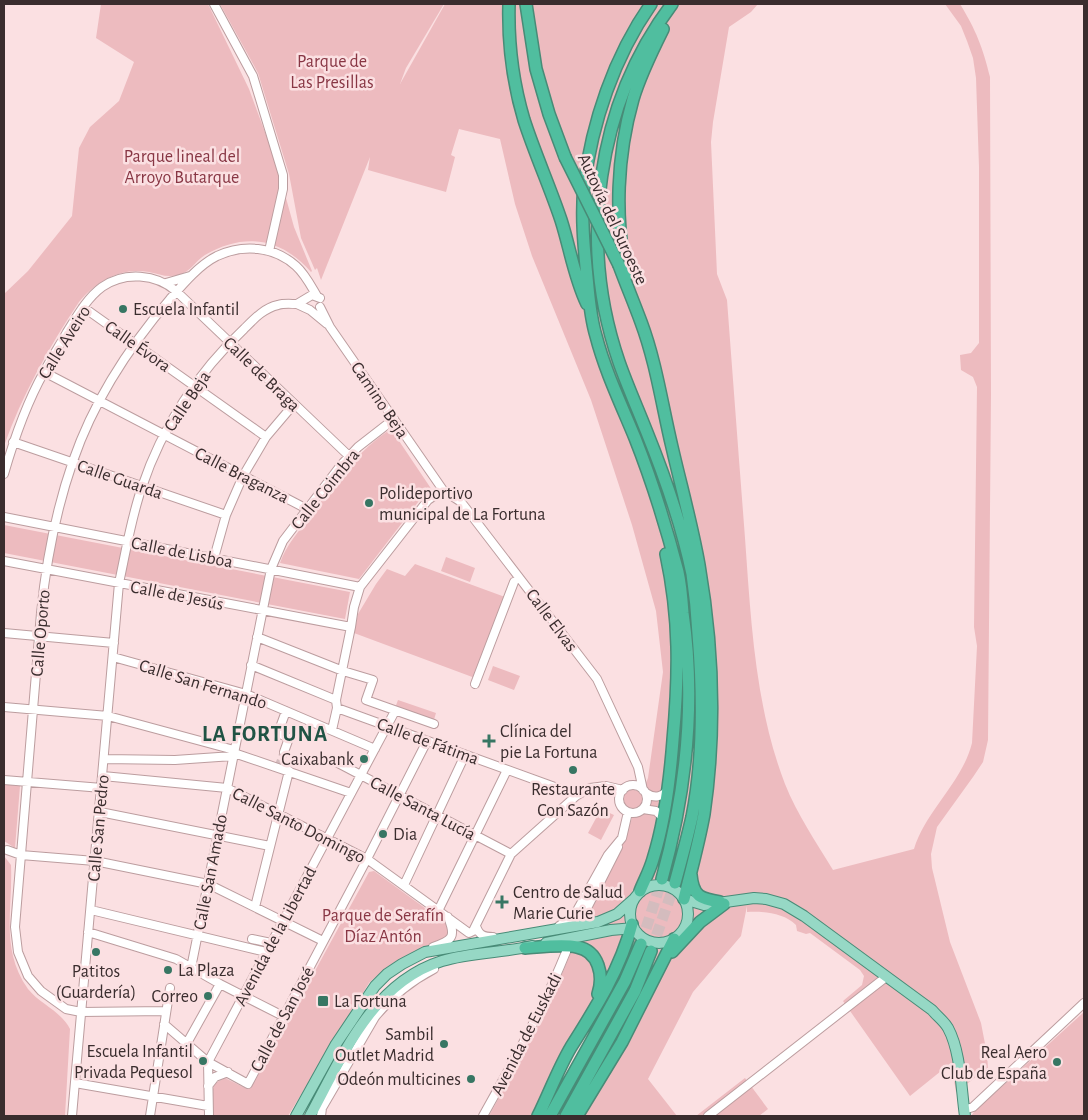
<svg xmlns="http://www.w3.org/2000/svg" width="1088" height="1120" viewBox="0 0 1088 1120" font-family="'Alegreya Sans',sans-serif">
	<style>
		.green { fill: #edbbbf }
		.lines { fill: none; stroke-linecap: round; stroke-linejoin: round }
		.minor-tunnel { stroke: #d4bcbe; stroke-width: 8; stroke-dasharray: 8 4; stroke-linecap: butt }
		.highway-tunnel { stroke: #d4bcbe; stroke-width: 11; stroke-dasharray: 11 5.5; stroke-linecap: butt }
		.minor-casing { stroke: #bc9d9f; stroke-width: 10 }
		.major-casing { stroke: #488b77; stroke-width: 12 }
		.highway-casing { stroke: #488b77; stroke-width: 14 }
		.minor { stroke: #fff; stroke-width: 8 }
		.major { stroke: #96d8c5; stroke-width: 10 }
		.highway { stroke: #50be9f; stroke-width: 11 }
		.highway-bridge-casing { stroke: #488b77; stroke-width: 14; stroke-linecap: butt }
		.highway-bridge { stroke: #50be9f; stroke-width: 11 }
		.poi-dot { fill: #377663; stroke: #fbe0e2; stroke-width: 2 }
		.labels { text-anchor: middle; stroke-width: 5; stroke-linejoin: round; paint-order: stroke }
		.park-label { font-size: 18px; fill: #883644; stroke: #fbe0e2 }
		.street-label { font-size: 18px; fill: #3a2d2e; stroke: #fbe0e2 }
		.poi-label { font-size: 18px; fill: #3a2d2e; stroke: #fbe0e2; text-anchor: start }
		.district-label { font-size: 22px; font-weight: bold; letter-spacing: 1px; fill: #205344; stroke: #fbe0e2 }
	</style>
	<rect width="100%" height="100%" fill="#fbe0e2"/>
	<!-- green -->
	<path class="green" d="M101,4H208L249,89L276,162L294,227L312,271L311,272C281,238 245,232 205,255C195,261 191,272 178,275C167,278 159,274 149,272C121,267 96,281 79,302C49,347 22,395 4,446V294L28,271L72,216L79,148L90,127L119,101L134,62L96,38Z
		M220,4H444L406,68L400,84L445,4H758L751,12L729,27L713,122L711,142L717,274L727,300C733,380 739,459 745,538C751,621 755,706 785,784C797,814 816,842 833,870L914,849C926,810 962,783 972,743L977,646L974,627L977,387L973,377L961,370L960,355L971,353L979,343V167L976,78L973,58L967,41L961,26L945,4H960C976,30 983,48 990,77L991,394L988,740L983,762L973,777L937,827L931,854L932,868L950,942L981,1023L987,1054L988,1068L956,1092L951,1063L910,1096L843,1001L862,985L864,976L860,970L810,933L806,934L797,931L796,925C784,913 763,911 747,912V906L741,936L693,992L648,1079L677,1116H583L647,1005L599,979C593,1003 579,1025 567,1046C554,1069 543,1092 532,1116H489L549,1005L572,950L623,842L635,810L628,809L623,804L624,794L632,789L642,793L648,778L663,672L656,611L632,525L591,400L532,256L515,204L500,139L459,129L451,155L455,157L446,192L368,170L370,157L321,280L317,268L315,270L301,238L289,174L258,73Z
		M391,429L432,490L422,497L359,579L280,563C286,545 300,530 312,514C335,483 357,451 391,429Z
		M4,525L350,592L345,619L4,553Z
		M446,557L475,568L470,582L441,571Z
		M415,564L505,597L475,678L354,633L358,614L376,584L387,569L405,576Z
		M493,666L520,676L514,690L488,680Z
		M398,700L436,713L433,723L395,708Z
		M4,784L20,786L15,848L4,841Z
		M601,809L614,815L601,840L588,833Z
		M4,856L11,865C13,910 0,949 28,989C40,1004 61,1011 70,1029L65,1116H4Z
		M374,871L429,911L432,908C442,916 456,927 445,940C415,950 392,961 369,983L288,1116H213V1089L215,1083L225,1078L247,1089L251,1088L369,872Z
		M1084,1012V1116H971L974,1112Z
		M745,1078L768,1109L759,1116H696Z"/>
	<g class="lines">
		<!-- minor-tunnel -->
		<path class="minor-tunnel" d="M278,768L284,752"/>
		<!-- highway-tunnel -->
		<path class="highway-tunnel" d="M641,944L662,879
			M651,951L675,883"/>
		<!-- minor casing -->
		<g class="minor-casing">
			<path id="minor" d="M214,4L253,76L283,175V189L269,251
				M166,283L190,276
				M320,298L312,295L297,304L310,310L327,324
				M83,307L266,437
				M320,307L330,327L443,490L461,502L465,507L597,679L638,767L643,790
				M44,372L307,509
				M13,442L226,515
				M4,474C14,439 26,404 44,372C51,358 60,345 67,332C77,316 87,298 102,287C125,271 156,274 176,291L349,456
				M4,517L360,587
				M214,558L226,515L243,476L266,437L294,404
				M4,561L351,627
				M4,633L114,643
				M257,637L343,671L373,680L366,700L434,724
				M113,657L246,694L375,749
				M251,665L336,700
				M475,684L514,582
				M4,707L108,716L234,750
				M337,708L574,794L576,796
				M332,730L337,708L336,700L351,627L354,607L360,587L428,500L443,490
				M284,752L289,738L278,733L286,711
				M234,753L351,793
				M104,759L175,760L233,756
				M336,762L511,854
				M103,776L227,788L367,859L469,933L473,931L511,854L576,796L590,788L606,786L623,790
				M4,780L102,788
				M619 799a14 14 0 1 1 28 0a14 14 0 1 1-28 0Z
				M646,793C655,799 661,797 668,790
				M643,809L656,811L663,818
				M100,812L270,846
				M7,850L21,855L95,861L208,884L323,941
				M404,885L465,755
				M255,907L289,771
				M439,909L507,770
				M91,910L266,952
				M581,920L618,847
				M476,926C479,935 483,937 493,937
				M559,926L574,916L608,855L622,838L628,812
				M88,932L176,959L220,984L283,1016
				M252,939L271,943
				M433,947C453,940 456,937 448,917
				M191,968L271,569L283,541L341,465L358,447L394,419
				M166,1011L81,1012L66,1009L41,991L28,976L18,952L15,927L41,613C46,562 56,510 73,461C94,400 128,348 170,299C183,284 199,265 217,256C243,244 274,246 296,266C305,274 311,286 317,296
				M164,1024L208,1062L248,1084L367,859L427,741
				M187,1043L220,984
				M75,1083L208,1106
				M208,1086L215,1077L228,1072
				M964,1110L973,1107L1084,1003
				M72,1116L119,583C126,551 131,518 142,487C162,427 198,372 244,329C254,319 264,308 278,305C284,303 291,304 297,304
				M150,1116L170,988
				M209,1116L208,1062L395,711
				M321,1116L322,1108L375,1017C392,996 411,981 434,969
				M483,1116C513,1062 543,1009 566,952
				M708,1116L886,977"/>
		</g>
		<!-- major casing -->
		<g class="major-casing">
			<path id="major" d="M630 914a29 29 0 1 1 58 0a29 29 0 1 1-58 0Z
				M684,899L704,905L754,898L766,899L784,904L804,916L932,1010C937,1016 944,1021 948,1028C961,1052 961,1089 965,1116
				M546,943L611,930L634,928
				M296,1116L336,1044L375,986L387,974L402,964L425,952L598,922L617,914L634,899
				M310,1116C342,1057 372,983 442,961C471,952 503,953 532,946"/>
		</g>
		<!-- highway casing -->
		<g class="highway-casing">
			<path id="highway" d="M509,4C508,42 513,83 524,120C535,154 550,187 561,220C570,248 574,277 587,304
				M526,4L536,69L549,114L565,157
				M651,4C614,57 592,122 584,186C581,216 584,247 587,277C589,297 590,316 596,336C605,371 621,404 635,438C652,481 666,526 678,572C681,585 682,599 683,613C696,702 686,792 662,879
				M672,4C596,105 578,243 619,362C627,385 637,407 646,430C665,477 682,525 692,574C695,594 697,614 698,634C703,694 704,757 692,817C687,839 681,861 675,883
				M619,265C626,284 634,303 641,322C656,362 662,405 672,447C681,486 692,525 699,565C713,646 716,732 704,814C699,842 691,871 684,899
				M627,275C614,219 617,155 633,99C640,75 652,51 663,29
				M691,875C693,897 701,899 720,902
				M640,891C644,881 650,870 653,859C665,821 670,780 673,740C679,674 680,619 666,554
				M525,948C541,947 561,944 577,947C599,951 604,976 598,994
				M672,952L700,922L724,904
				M538,1116C549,1094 558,1069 571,1047C595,1009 621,968 632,924
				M550,1116L625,981L641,944
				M566,1116L635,991L651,951
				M577,1116L622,1042L674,939"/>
		</g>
		<!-- minor -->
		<use href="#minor" class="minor"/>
		<!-- major -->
		<use href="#major" class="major"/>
		<!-- highway -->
		<use href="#highway" class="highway"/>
		<!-- highway-bridge casing -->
		<g class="highway-bridge-casing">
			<path id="highway-bridge" d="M565,157L619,265"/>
		</g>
		<!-- highway-bridge -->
		<use href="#highway-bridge" class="highway-bridge"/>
	</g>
	<!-- markers -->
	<g class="poi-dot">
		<circle cx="123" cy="309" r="5"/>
		<circle cx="369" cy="503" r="5"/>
		<path d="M486.5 733.5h5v5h5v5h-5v5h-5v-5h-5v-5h5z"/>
		<circle cx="364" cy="759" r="5"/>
		<circle cx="573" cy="770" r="5"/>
		<circle cx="383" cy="834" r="5"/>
		<path d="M499.5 894.5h5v5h5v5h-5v5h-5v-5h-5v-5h5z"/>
		<circle cx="96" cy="952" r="5"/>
		<circle cx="168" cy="970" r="5"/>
		<circle cx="208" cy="996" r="5"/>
		<rect x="317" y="995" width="12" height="12" rx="2.5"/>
		<circle cx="444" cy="1044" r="5"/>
		<circle cx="203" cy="1061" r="5"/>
		<circle cx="1057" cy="1062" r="5"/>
		<circle cx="471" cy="1079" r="5"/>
	</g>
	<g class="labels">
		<!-- park labels -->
		<g class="park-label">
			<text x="332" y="67">Parque de<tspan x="332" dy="21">Las Presillas</tspan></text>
			<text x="182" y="162">Parque lineal del<tspan x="182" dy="21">Arroyo Butarque</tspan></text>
			<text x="383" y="921">Parque de Serafín<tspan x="383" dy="21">Díaz Antón</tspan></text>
		</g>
		<!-- street labels -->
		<g class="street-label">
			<text transform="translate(613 219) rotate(65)" y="6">Autovía del Suroeste</text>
			<text transform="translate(64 342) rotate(-58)" y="6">Calle Aveiro</text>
			<text transform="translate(138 346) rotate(35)" y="6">Calle Évora</text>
			<text transform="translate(262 374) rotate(44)" y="6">Calle de Braga</text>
			<text transform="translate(380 400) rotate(56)" y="6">Camino Beja</text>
			<text transform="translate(187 401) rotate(-56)" y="6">Calle Beja</text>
			<text transform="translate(242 475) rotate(27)" y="6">Calle Braganza</text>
			<text transform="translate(120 479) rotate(19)" y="6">Calle Guarda</text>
			<text transform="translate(325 489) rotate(-51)" y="6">Calle Coimbra</text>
			<text transform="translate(182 552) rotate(11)" y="6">Calle de Lisboa</text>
			<text transform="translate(177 595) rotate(11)" y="6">Calle de Jesús</text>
			<text transform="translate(552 620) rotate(53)" y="6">Calle Elvas</text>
			<text transform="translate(40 633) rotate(-85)" y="6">Calle Oporto</text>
			<text transform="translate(203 684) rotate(17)" y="6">Calle San Fernando</text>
			<text transform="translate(428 741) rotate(20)" y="6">Calle de Fátima</text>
			<text transform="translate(423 808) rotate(28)" y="6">Calle Santa Lucía</text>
			<text transform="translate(299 825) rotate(27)" y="6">Calle Santo Domingo</text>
			<text transform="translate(98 828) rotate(-85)" y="6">Calle San Pedro</text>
			<text transform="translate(210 872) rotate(-79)" y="6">Calle San Amado</text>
			<text transform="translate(275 936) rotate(-62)" y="6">Avenida de la Libertad</text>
			<text transform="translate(282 1019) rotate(-62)" y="6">Calle de San José</text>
			<text transform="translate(526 1034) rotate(-63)" y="6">Avenida de Euskadi</text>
		</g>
		<!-- poi labels -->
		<g class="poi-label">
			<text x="133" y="315">Escuela Infantil</text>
			<text x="379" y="499">Polideportivo<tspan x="379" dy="21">municipal de La Fortuna</tspan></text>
			<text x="500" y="737">Clínica del<tspan x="500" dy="21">pie La Fortuna</tspan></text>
			<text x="354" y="765" text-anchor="end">Caixabank</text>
			<text x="573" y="795" text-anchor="middle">Restaurante<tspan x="573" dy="21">Con Sazón</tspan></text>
			<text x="393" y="840">Dia</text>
			<text x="513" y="898">Centro de Salud<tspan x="513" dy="21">Marie Curie</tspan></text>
			<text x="178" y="976">La Plaza</text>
			<text x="96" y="977" text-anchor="middle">Patitos<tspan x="96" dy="21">(Guardería)</tspan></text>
			<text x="198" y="1002" text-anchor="end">Correo</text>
			<text x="334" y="1007">La Fortuna</text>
			<text x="434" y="1040" text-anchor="end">Sambil<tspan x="434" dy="21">Outlet Madrid</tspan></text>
			<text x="193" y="1057" text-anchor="end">Escuela Infantil<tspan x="193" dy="21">Privada Pequesol</tspan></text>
			<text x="1047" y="1058" text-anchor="end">Real Aero<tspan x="1047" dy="21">Club de España</tspan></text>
			<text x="461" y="1085" text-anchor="end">Odeón multicines</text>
		</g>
		<!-- district labels -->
		<g class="district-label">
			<text x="265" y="741">LA FORTUNA</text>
		</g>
	</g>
	<!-- border -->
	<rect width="1088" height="1120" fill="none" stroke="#3a2d2e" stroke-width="10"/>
</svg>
